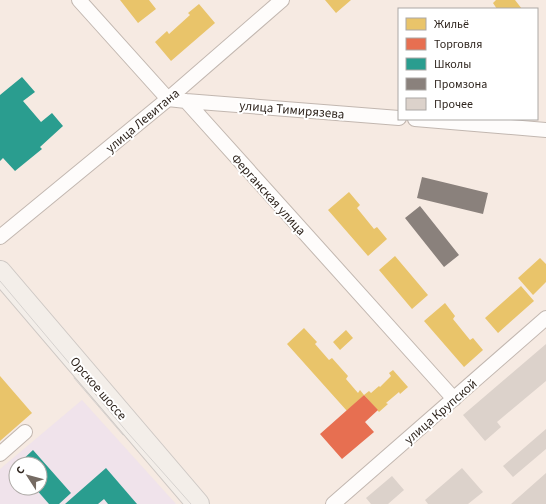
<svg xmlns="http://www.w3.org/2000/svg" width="546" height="504" viewBox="0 0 546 504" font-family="'Source Sans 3',sans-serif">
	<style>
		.education { fill: #f0e3eb; fill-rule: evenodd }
		.homes { fill: #e9c46a }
		.shops { fill: #e76f51 }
		.schools { fill: #2a9d8f }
		.industry { fill: #8a817c }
		.building { fill: #dcd2cb }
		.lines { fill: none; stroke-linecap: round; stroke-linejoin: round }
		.minor-casing { stroke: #c2b7b0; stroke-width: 16 }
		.primary-casing { stroke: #cec8c4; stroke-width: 24 }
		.minor { stroke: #fefcfb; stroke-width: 14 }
		.primary { stroke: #f3eee9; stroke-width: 22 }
		.tram { stroke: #d6d2cf; stroke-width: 1 }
		.labels { text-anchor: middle; stroke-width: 4; stroke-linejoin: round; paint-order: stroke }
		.street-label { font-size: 13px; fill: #30261f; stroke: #fff }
	</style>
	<rect width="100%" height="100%" fill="#f6eae2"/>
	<!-- education -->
	<path class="education" d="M82,400L176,504H0V469ZM16,464H40V488H16Z"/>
	<!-- homes -->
	<path class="homes" d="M120,0H149L156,9L138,23Z
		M325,0H351L336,13Z
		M496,0H515L522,9H497L493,3Z
		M199,4L215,23L171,61L155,42L167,31L169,34L190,15L188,13Z
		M349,192L360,205L357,208L374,229L377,227L387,239L368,256L328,210Z
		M395,256L428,295L412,309L379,270Z
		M540,258L546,264V282L533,295L518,278Z
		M521,286L534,301L498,333L485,318Z
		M445,303L455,316L453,319L470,340L473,338L483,350L464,367L424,321Z
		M304,328L317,342L315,344L329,360L332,358L348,376L346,379L358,393L360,390L364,395L347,411L287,344Z
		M346,330L353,338L340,350L333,342Z
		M393,370L408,387L400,394L399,392L386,403L388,404L379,412L364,395L369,391L371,393L379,386L380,387L391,376L389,373Z
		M0,376L32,413L0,441Z"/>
	<!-- shops -->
	<path class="shops" d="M364,395L378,410L365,422L374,432L342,459L320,434Z"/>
	<!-- schools -->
	<path class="schools" d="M22,77L35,92L23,101L41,122L52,113L63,126L40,147L42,149L15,171L3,158L0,161V95Z
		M33,450L71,493L59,504H49L35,488H40V464H18Z
		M106,468L137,504H108L104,499L98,504H65Z"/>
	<!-- industry -->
	<path class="industry" d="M422,177L488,193L483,214L417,198Z
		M420,206L459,255L444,267L405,218Z"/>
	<!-- building -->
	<path class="building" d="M546,344V381L497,422L501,427L485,441L463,415Z
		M546,429V449L513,477L503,466Z
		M462,468L483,492L468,504H428L425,500Z
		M546,473V504H511Z
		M392,476L404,490L388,504H371L366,498Z"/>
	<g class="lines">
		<!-- minor casing -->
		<g class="minor-casing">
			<path id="minor" d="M79,0L168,99L186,101L454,399
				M186,101L399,118
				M415,119L546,130
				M0,237L168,99L282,0
				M0,454L25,432
				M333,504L546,318"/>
		</g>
		<!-- primary casing -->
		<g class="primary-casing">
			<path id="primary" d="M0,272L198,504"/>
		</g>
		<!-- minor -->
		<use href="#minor" class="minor"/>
		<!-- primary -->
		<use href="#primary" class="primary"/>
		<!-- tram -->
		<path class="tram" d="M0,281L128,433L191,504
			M74,378L123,435"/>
	</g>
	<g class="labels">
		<!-- street labels -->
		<g class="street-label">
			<text transform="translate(292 109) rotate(5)" y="5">улица Тимирязева</text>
			<text transform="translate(142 120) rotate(-40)" y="5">улица Левитана</text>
			<text transform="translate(269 194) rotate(48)" y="5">Ферганская улица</text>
			<text transform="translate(99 388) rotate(49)" y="5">Орское шоссе</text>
			<text transform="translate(440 411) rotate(-41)" y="5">улица Крупской</text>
		</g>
	</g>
	<!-- legend -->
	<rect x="398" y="8" width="140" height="112" fill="#ffffff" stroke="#aca8a5"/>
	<rect x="406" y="18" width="20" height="12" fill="#e9c46a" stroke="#aca8a5"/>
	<text x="434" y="28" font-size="12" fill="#30261f">Жильё</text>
	<rect x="406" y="38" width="20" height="12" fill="#e76f51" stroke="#aca8a5"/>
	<text x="434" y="48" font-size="12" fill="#30261f">Торговля</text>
	<rect x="406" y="58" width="20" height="12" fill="#2a9d8f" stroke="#aca8a5"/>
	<text x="434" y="68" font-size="12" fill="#30261f">Школы</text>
	<rect x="406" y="78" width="20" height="12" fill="#8a817c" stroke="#aca8a5"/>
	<text x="434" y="88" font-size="12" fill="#30261f">Промзона</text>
	<rect x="406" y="98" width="20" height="12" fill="#dcd2cb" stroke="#aca8a5"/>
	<text x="434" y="108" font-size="12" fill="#30261f">Прочее</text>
	<!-- north arrow -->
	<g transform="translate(28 476) rotate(306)"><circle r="19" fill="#ffffff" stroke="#aca8a5"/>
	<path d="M0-3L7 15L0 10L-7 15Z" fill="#756b63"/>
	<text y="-6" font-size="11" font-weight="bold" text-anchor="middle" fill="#30261f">С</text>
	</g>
</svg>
